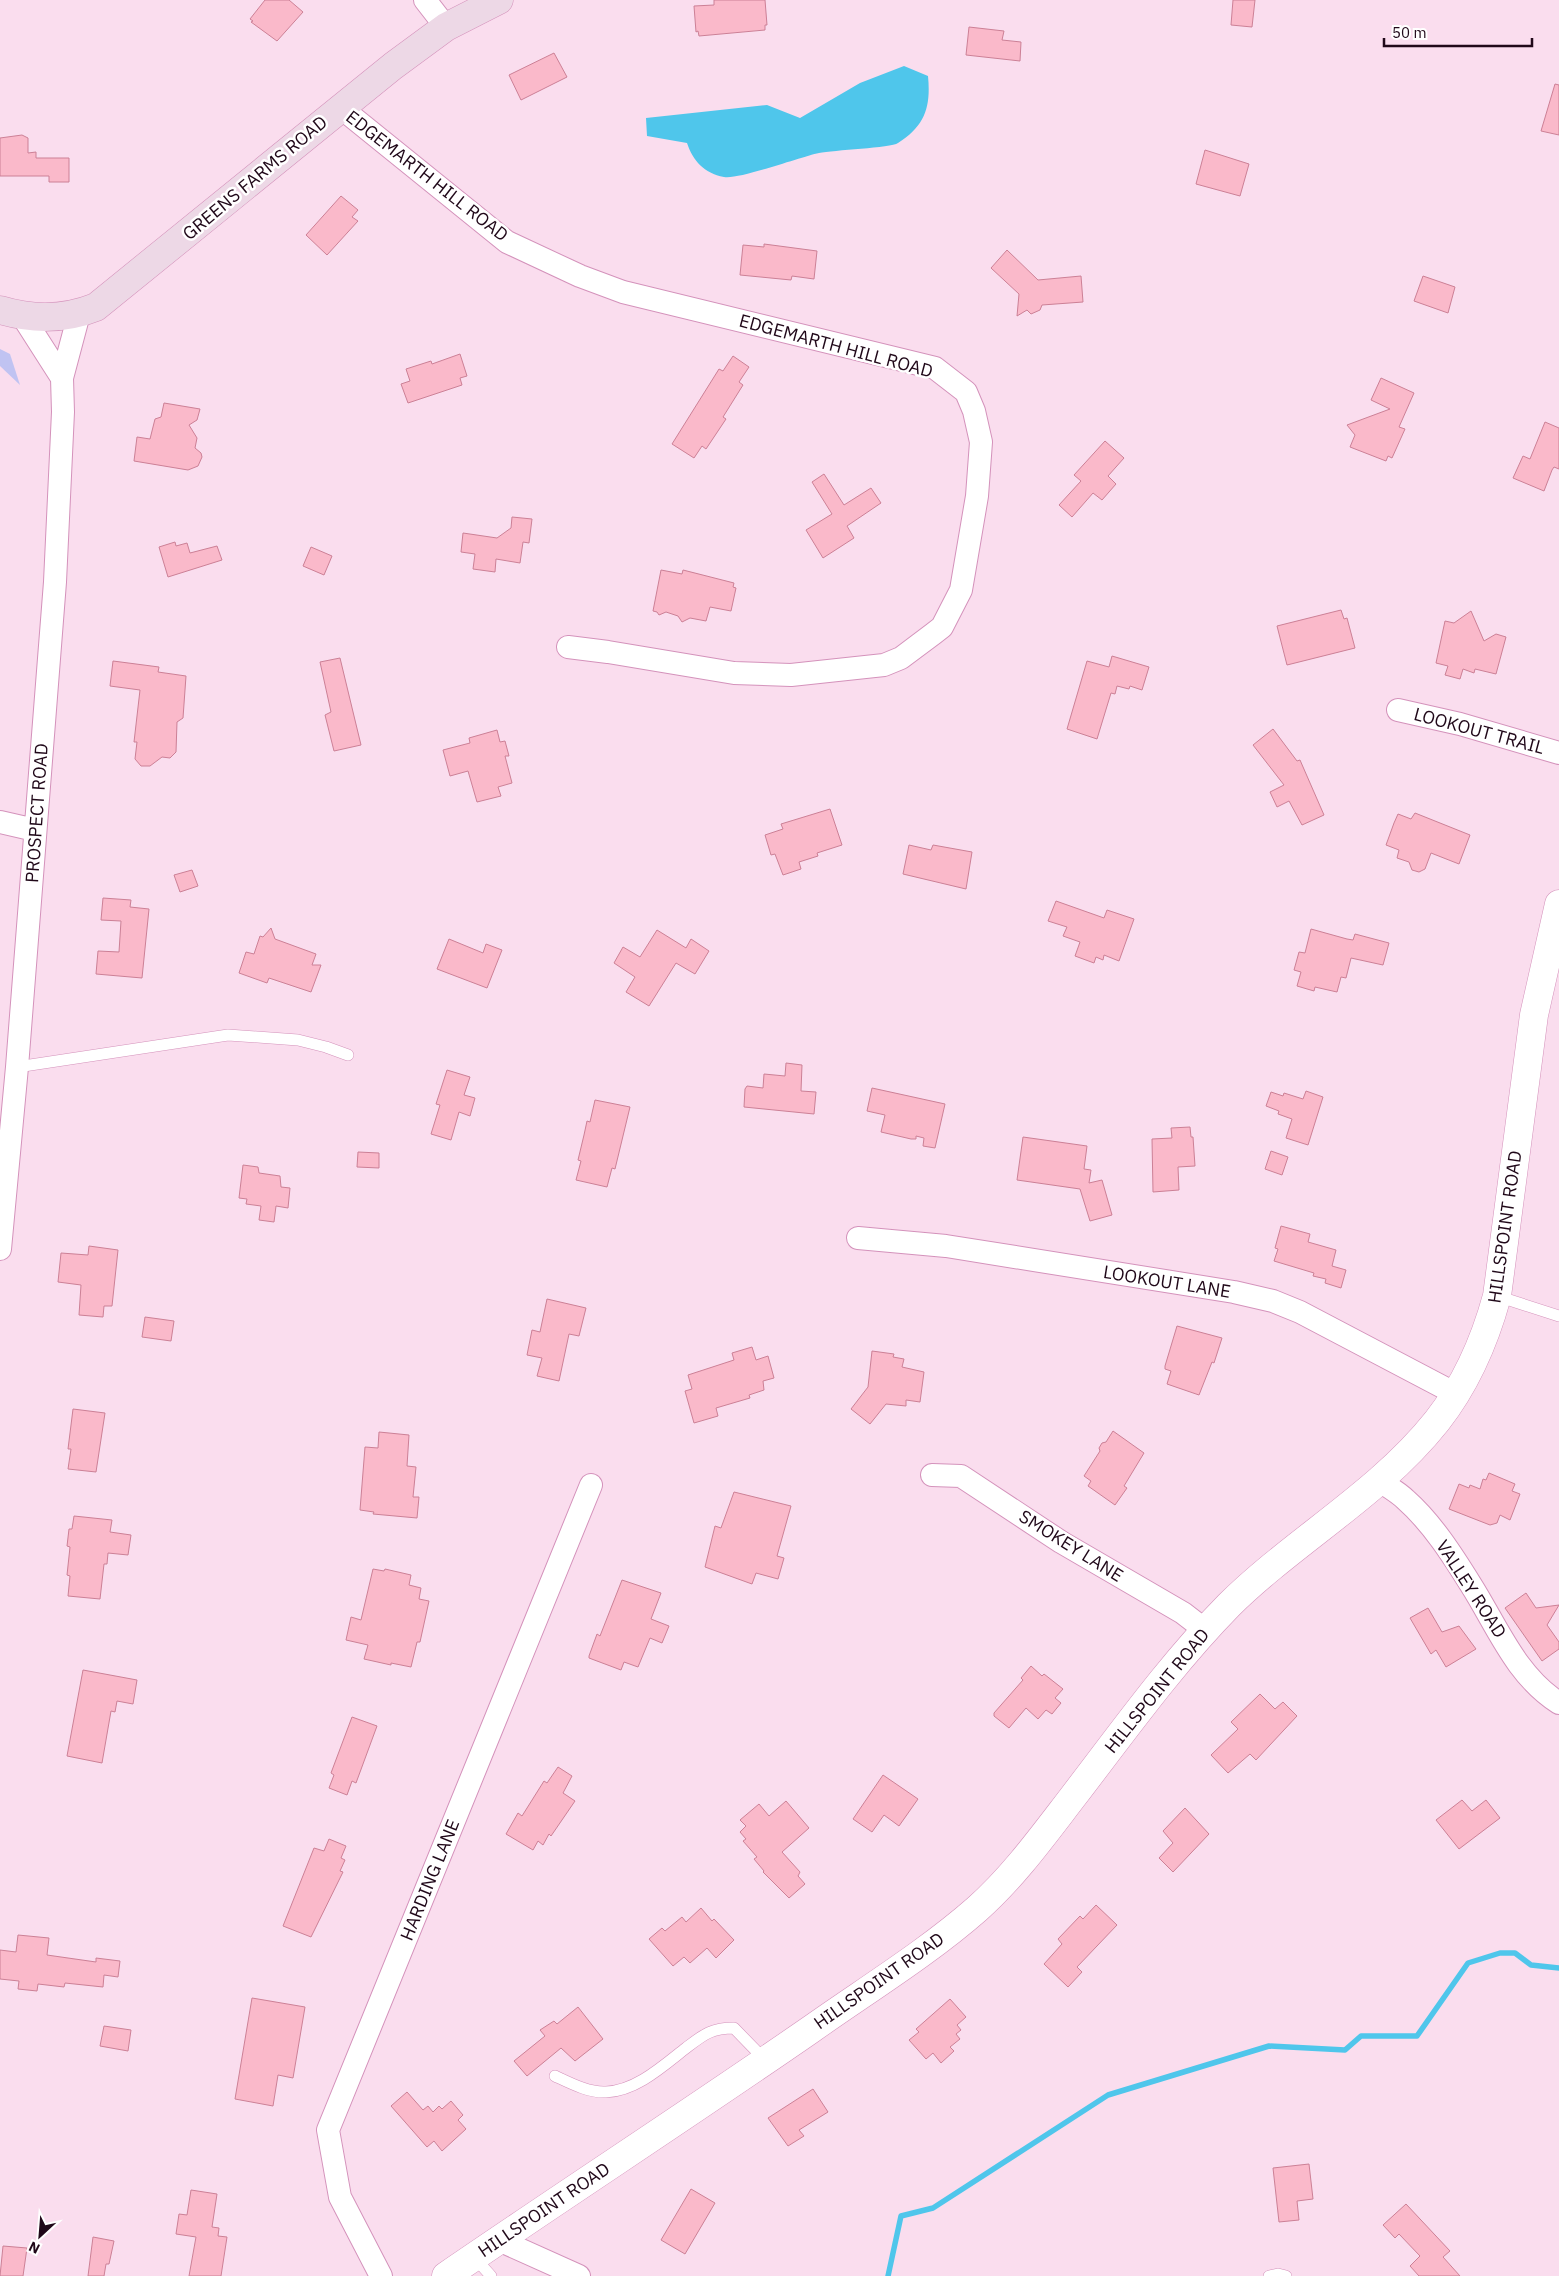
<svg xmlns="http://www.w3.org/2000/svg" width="1559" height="2276" viewBox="0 0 1559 2276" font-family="'IBM Plex Sans',sans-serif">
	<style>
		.green { fill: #c0c3f2 }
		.water { fill: #4fc6eb }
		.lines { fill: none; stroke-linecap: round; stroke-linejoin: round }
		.stream { stroke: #4fc6eb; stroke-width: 5.5 }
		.building { fill: #fab9ca; stroke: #cc8096 }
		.service-casing { stroke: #d492bb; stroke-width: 12 }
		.minor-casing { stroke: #d492bb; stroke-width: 24 }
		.tertiary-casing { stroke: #d492bb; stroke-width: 29 }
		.secondary-casing { stroke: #d492bb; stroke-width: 29 }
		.service { stroke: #fff; stroke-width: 11 }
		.minor { stroke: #fff; stroke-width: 22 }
		.tertiary { stroke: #fff; stroke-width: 28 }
		.secondary { stroke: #edd8e6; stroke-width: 28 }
		.labels { text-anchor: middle; stroke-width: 5; stroke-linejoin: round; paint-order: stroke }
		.street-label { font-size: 18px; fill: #200819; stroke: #fff }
	</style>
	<rect width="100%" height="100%" fill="#faddee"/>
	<!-- green -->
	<path class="green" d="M0,349L10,354L20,385L0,366Z"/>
	<!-- water -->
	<path class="water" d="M904,66L928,76C931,107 925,126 898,143C891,148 833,150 819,153C800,157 738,180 724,177C704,173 693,161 687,143L647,136L646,118L767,105L800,118L860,83Z"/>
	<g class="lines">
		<!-- stream -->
		<path class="stream" d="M888,2276L901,2216L933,2208L1108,2095L1269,2046L1345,2050L1361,2036H1417L1468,1963L1500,1953H1515L1531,1965L1559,1968"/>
	</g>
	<!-- building -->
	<path class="building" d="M265,0H289L303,12L277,41L251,22L253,21L250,19Z
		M714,0H765L767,25H765V30L699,36L698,31L696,32L694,6L714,5Z
		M1233,0H1255L1252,27L1231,25Z
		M969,27L1004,31L1002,40L1021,42L1020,61L966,55Z
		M554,53L567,77L521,100L509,75Z
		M1555,84L1559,85V135L1541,131Z
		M22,135L28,138V153L36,152V158H69V182H49V176H0V138Z
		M1205,150L1249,164L1240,196L1196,184Z
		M341,196L358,210L352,217L358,221L327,255L306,235Z
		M764,244L817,251L814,279L792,276L791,280L740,275L743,245L764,247Z
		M1007,250L1038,280L1081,276L1083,302L1042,305L1040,310L1031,314L1027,310L1017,316L1019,294L991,268Z
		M1423,276L1455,287L1448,313L1414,301Z
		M460,354L467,376L460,378L462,385L408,403L401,384L410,381L406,369L431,361L432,364Z
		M733,356L749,367L739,382L743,385L723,417L726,419L706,449L702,446L694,458L672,444L719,369L723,371Z
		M1381,378L1414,393L1399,427L1405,429L1392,458L1388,456L1386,461L1350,447L1355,435L1347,425L1390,409L1371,400Z
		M164,403L200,409L197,420L189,425L197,438L195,448L201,453L202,457L198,466L188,470L134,461L137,437L150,439L155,419L161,417Z
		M1545,422L1559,428V469L1554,467L1552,470L1544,491L1513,478L1523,456L1530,459Z
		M1105,441L1124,458L1108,476L1116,484L1102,500L1093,493L1072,517L1059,505L1081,481L1074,475Z
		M824,474L844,505L871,488L881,503L847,526L854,538L823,558L806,530L832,514L812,482Z
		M512,517L532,519L529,543L523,542L520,563L496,559L495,572L473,569L475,554L461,552L463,533L497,538L511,528Z
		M175,542L176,546L187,543L190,553L217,546L222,560L168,577L159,547Z
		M311,547L332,556L324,575L303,566Z
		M661,570L682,574L683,570L734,583L733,587L736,588L731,611L710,607L706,621L690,618L682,622L678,616L666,612L659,615L657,612L653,611Z
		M1341,610L1344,619L1347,618L1355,648L1287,665L1277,626Z
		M1471,611L1484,641L1496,634L1506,637L1496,674L1475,669L1474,673L1463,669L1460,679L1445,675L1448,666L1436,663L1445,621L1454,623Z
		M1112,656L1149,667L1142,690L1130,686L1129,689L1117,686L1115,694L1111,693L1097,739L1067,729L1087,661L1109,667Z
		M340,658L361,745L334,751L325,715L331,712L320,662Z
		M113,661L159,667L158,672L186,676L183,718L177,722L176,752L170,758L162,757L150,766H141L135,759L137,742H134L140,690L110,686Z
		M1273,729L1297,761L1300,760L1324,815L1302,825L1289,801L1277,807L1270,792L1284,785L1253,745Z
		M497,730L500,742L505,741L509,756H505L512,783L498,787L501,796L477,802L468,771L450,776L443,750L470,743L469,738Z
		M830,809L842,845L817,853L818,856L799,862L801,869L783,875L775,854L771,855L765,835L783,829L781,824Z
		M1415,813L1470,835L1459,864L1431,853L1425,869L1419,872L1412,870L1409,862L1397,858L1399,850L1386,845L1394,823L1398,814L1411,819Z
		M909,845L931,850L933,845L972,852L966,889L903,874Z
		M192,870L198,886L180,892L174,875Z
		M103,898L131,900L130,907L149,909L142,978L96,974L98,951L119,952L121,921L101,920Z
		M1056,901L1104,918L1107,910L1134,919L1119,961L1104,955L1103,960L1096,957L1094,963L1075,956L1080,942L1063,936L1067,927L1048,921Z
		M271,928L275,939L316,954L312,965H321L311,992L269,978L267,983L239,973L246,952L254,954L260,936L263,937Z
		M1311,929L1347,939L1353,940L1355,934L1389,943L1383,965L1351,958L1346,978L1341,977L1337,992L1315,987L1314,991L1297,986L1301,972L1294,970L1299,952L1305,953Z
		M657,930L686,948L691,939L709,951L695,974L676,963L649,1006L626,992L635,977L614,963L623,947L640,957Z
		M449,939L483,953L486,944L502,950L487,988L437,969Z
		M786,1063L802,1065L801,1091L816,1092L814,1114L744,1107L745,1089L747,1086L763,1088L764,1074L785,1076Z
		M447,1070L470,1077L464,1095L475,1098L470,1116L459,1112L451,1140L431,1134L440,1105L436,1104Z
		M872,1088L945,1104L935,1148L923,1146L924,1138L916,1136V1139H911L881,1132L885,1115L867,1111Z
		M1306,1091L1323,1097L1308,1145L1286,1138L1292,1119L1278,1114L1279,1111L1266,1106L1271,1092L1283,1096L1284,1093L1303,1099Z
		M595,1100L630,1107L615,1169L612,1168L607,1187L576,1180L581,1161L578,1160L584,1135L587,1121L590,1122Z
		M1190,1127L1191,1137H1193L1195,1166L1178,1167L1179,1190L1153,1192L1152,1139L1172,1138L1171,1128Z
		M1023,1137L1087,1146L1084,1169L1091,1170L1089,1183L1102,1180L1112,1215L1090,1221L1080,1189L1017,1180Z
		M1271,1151L1288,1157L1282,1175L1265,1169Z
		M358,1152L379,1153V1168L357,1167Z
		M243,1165L258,1167L259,1173L280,1176L281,1187L290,1188L288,1208L276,1206L274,1222L259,1220L261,1206L246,1204L247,1199L239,1198Z
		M1281,1226L1310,1234L1308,1242L1336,1250L1332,1266L1346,1270L1341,1288L1325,1283L1326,1279L1313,1276L1314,1273L1274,1261L1278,1249L1275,1248Z
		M89,1246L118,1250L112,1306H104L103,1317L79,1315L81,1285L58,1282L61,1253L88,1255Z
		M547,1299L586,1308L579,1336L569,1334L559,1381L537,1376L542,1358L527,1355L532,1330L540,1332Z
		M145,1317L174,1321L171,1341L142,1337Z
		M1177,1326L1222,1338L1214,1363L1212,1362L1199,1395L1167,1384L1171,1371L1165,1369V1366Z
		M752,1347L756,1360L768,1356L774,1378L763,1381L764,1390L749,1395L750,1398L716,1408L718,1416L694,1423L685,1391L692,1389L688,1375L734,1360L732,1353Z
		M872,1351L894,1354L893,1357L904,1359L902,1367L924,1372L920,1402L906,1400V1406L886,1404L870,1424L851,1409L868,1387Z
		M73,1409L105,1413L96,1472L68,1469L71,1449H68Z
		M1113,1431L1144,1453L1124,1486L1127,1488L1115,1505L1088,1486L1091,1481L1084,1476L1100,1451L1099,1448L1102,1443L1106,1442Z
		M379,1432L409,1435L407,1466L416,1467L413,1497H419L417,1518L373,1514L374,1512L360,1510L365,1447L378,1448Z
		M1489,1473L1515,1484L1512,1491L1520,1494L1510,1520L1500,1515L1497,1523L1490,1525L1449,1509L1459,1484L1469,1488L1470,1485L1480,1489L1483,1479L1486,1480Z
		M734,1492L791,1506L777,1556L784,1558L778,1579L756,1573L752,1584L705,1567L715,1526L721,1528Z
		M74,1516L112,1520L110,1532L131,1535L128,1555L108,1553L107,1564H104L100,1599L68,1596L70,1576L67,1575L70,1547L67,1546L69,1529H72Z
		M373,1569L384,1571L385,1569L411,1575L409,1585L421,1588L419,1599L429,1601L420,1642H417L411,1667L391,1663V1665L364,1659L368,1645L346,1640L351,1617L361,1620Z
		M622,1580L661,1593L651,1619L669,1626L662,1643L650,1638L638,1667L624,1662L621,1670L589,1658V1656L597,1634L600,1636Z
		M1526,1593L1536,1608L1559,1605L1547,1625L1559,1642V1649L1542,1661L1505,1608Z
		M1428,1608L1442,1632L1459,1626L1476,1649L1446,1667L1436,1650L1431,1654L1410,1618Z
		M1031,1666L1042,1676L1044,1674L1063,1689L1055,1698L1061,1703L1052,1714L1046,1710L1038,1719L1026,1708L1009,1728L994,1716V1713L1023,1680L1021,1678Z
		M83,1670L137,1680L133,1704L117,1701L115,1712L111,1711L102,1763L67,1756Z
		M1260,1694L1275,1709L1283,1702L1297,1716L1256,1760L1250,1754L1228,1773L1211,1755L1238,1729L1231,1722Z
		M352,1717L377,1726L356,1783L352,1781L347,1795L329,1788L334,1775L331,1773Z
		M558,1767L572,1776L563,1793L575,1801L551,1836L549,1834L543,1845L538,1841L533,1850L506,1834L518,1813L522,1816L544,1781L547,1783Z
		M883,1775L918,1799L899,1826L884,1815L872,1832L853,1819Z
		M1462,1800L1472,1811L1486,1800L1500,1818L1459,1849L1436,1820Z
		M786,1801L809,1828L782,1852L800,1872L798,1876L805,1884L789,1898L763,1872L764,1871L754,1859L757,1857L743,1841L746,1839L740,1832L746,1826L740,1820L759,1804L769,1816Z
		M1185,1808L1209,1834L1173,1872L1159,1858L1173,1843L1163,1831Z
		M329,1839L346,1846L341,1858L345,1860L340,1871L343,1872L311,1937L283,1926L314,1848L324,1851Z
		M1096,1905L1117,1925L1077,1967L1082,1972L1068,1987L1044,1964L1062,1944L1058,1939L1080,1916L1083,1919Z
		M701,1908L712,1921L714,1919L734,1940L716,1958L707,1948L690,1963L684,1957L673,1966L649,1939L662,1928L665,1931L682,1917L686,1922Z
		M18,1935L49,1938L47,1955L96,1962V1958L120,1961L118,1977L104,1975L103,1987L65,1983L64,1987L38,1984L37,1991L18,1989L19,1981L0,1979V1950L16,1952Z
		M252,1998L305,2007L293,2078L278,2075L273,2106L235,2099Z
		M950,1999L966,2017L957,2025L961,2030L956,2034L960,2039L950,2047L954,2051L941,2063L933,2053L926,2059L909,2040L919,2032L916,2029Z
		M578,2007L603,2039L575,2061L561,2048L527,2076L514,2061L545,2036L540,2030L554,2021L557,2024Z
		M104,2026L131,2030L128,2051L100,2046Z
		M813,2089L828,2112L799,2130L804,2136L788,2146L768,2118Z
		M407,2092L423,2110L428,2106L433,2112L439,2106L442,2109L451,2101L463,2115L458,2120L466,2129L442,2151L434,2141L427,2147L391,2106Z
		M1309,2164L1313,2199L1297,2201L1299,2220L1279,2222L1273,2168Z
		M691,2189L715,2203L685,2254L661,2240Z
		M191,2190L217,2194L212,2227L219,2228L218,2236L227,2237L221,2276H189L196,2237L176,2234L179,2214L187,2215Z
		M1406,2204L1450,2251L1443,2257L1460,2276H1419L1410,2266L1420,2256L1399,2234L1395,2238L1383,2225Z
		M93,2237L114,2241L109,2264H106L104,2276H88Z
		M3,2246L27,2248L23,2276H0Z"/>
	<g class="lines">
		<!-- service casing -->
		<g class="service-casing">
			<path id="service" d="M17,1067L228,1035L298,1040L326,1047L348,1055
				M1497,1296L1559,1316
				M555,2076C570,2083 589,2093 606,2092C636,2091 663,2066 686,2048C703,2035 711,2028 734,2028L766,2061
				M474,2257L491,2276
				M1269,2276L1278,2274L1286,2276"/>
		</g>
		<!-- minor casing -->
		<g class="minor-casing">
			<path id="minor" d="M425,0L446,27
				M340,107L507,242L580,276L623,292L935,368L966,392L974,411L981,442L977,496L961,590L942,627L933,634L901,658L884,665L791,675L734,673L608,652L568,647
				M23,317L62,378
				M1398,710L1460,724L1559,753
				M0,822L35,830
				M858,1238L946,1246L1234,1292L1273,1301L1300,1312L1456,1394
				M0,1249L17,1067L55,582L63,412L62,378L79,314
				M932,1475L961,1476L1061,1542L1183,1613L1205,1630
				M1378,1480C1387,1486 1398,1492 1406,1500C1432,1523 1453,1556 1471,1585C1497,1626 1516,1676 1559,1703
				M501,2241L579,2276
				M381,2276L340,2197L328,2130L591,1485"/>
		</g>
		<!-- tertiary casing -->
		<g class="tertiary-casing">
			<path id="tertiary" d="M446,2276C567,2193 690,2113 810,2030C865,1991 927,1953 977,1909C1013,1877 1042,1837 1072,1798C1122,1733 1171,1664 1229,1605C1295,1540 1379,1494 1437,1421C1466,1384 1485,1340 1497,1296L1534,1015L1559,904"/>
		</g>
		<!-- secondary casing -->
		<g class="secondary-casing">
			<path id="secondary" d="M0,310C33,320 64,320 96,307L393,66L446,27L499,0"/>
		</g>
		<!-- service -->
		<use href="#service" class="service"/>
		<!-- minor -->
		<use href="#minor" class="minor"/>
		<!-- tertiary -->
		<use href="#tertiary" class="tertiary"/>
		<!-- secondary -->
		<use href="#secondary" class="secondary"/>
	</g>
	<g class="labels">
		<!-- street labels -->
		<g class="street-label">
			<text transform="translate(427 176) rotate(38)" y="6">EDGEMARTH HILL ROAD</text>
			<text transform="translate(255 178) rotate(-40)" y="6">GREENS FARMS ROAD</text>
			<text transform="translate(836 346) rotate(15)" y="6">EDGEMARTH HILL ROAD</text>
			<text transform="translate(1479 731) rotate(15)" y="6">LOOKOUT TRAIL</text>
			<text transform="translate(37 813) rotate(-86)" y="6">PROSPECT ROAD</text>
			<text transform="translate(1505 1227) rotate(-82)" y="6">HILLSPOINT ROAD</text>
			<text transform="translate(1167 1282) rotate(9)" y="6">LOOKOUT LANE</text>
			<text transform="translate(1071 1546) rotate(32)" y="6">SMOKEY LANE</text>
			<text transform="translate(1471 1589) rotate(57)" y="6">VALLEY ROAD</text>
			<text transform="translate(1157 1691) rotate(-51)" y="6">HILLSPOINT ROAD</text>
			<text transform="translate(430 1880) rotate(-68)" y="6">HARDING LANE</text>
			<text transform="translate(879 1981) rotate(-35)" y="6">HILLSPOINT ROAD</text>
			<text transform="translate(544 2210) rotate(-34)" y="6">HILLSPOINT ROAD</text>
		</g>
	</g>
	<!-- north arrow -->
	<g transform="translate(40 2236) rotate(206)" stroke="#ffffff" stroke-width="4" paint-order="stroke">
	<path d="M0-4L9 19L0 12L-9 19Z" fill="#200819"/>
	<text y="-8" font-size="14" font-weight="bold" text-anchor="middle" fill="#200819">N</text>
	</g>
	<!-- scale -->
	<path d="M1384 38v8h148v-8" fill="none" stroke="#200819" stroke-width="2.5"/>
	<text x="1392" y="38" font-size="15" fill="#200819" stroke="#ffffff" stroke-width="4" paint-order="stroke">50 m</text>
</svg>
